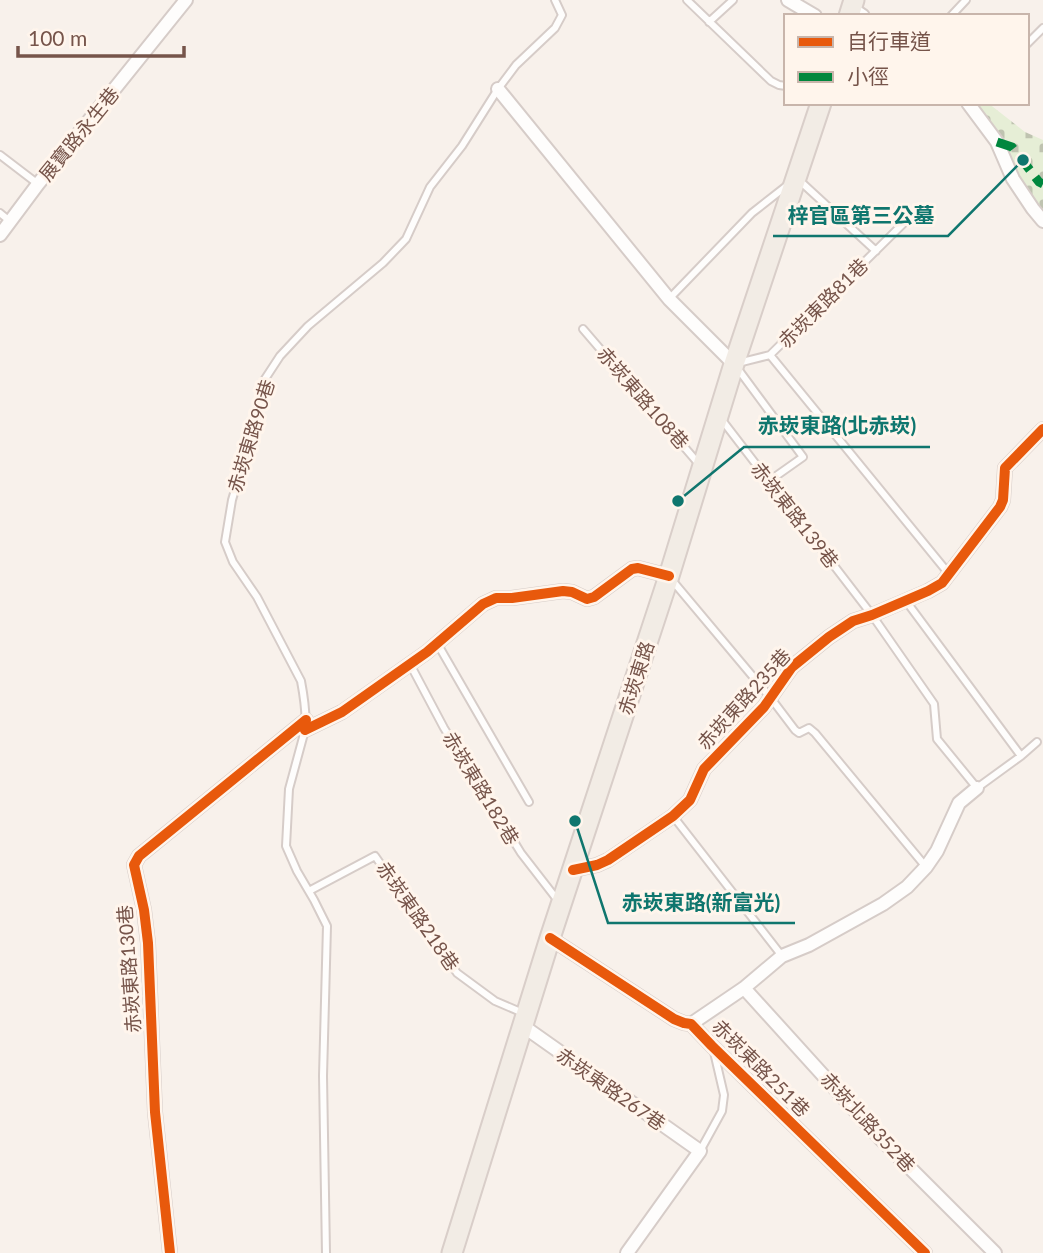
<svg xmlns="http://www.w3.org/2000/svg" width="1043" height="1253" viewBox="0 0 1043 1253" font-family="Lato,'Noto Sans TC',sans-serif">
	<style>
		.cemetery { fill: url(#cemetery-stones) }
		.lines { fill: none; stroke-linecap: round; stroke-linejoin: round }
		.service-casing { stroke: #d6ccc8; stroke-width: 10 }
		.minor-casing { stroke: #d6ccc8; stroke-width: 16 }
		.primary-casing { stroke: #d9cec9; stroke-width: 23 }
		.service { stroke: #fefdfc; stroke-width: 6 }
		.minor { stroke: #fefdfc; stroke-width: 12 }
		.primary { stroke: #f2ece5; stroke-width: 19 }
		.quiet { stroke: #00873e; stroke-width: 9; stroke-dasharray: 18 9; stroke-linecap: butt }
		.cycleway-casing { stroke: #fff5ec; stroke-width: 15 }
		.cycleway { stroke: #e8590c; stroke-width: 10 }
		.labels { text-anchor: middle; stroke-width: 6; stroke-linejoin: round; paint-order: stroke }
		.street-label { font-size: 19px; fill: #76544a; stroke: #fff5ec }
		.leader { fill: none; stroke: #0f766e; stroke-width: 2.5 }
		.callout-dot { fill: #0f766e; stroke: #fff5ec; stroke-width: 2.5 }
		.callout-label { font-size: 21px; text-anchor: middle; font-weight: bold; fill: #0f766e; stroke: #fff5ec; stroke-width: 6; stroke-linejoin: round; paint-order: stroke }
	</style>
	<defs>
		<pattern id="cemetery-stones" width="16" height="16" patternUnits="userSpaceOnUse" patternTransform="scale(1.75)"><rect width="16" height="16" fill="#e6eed6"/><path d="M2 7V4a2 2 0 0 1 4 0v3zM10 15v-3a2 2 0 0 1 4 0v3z" fill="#bfc3b0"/></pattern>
	</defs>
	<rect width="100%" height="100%" fill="#f8f1eb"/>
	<!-- cemetery -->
	<path class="cemetery" d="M982,103H988L1025,132L1043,140V221L975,113Z"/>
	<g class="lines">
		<!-- service casing -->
		<g class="service-casing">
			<path id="service" d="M687,0L771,81L779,85L786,86
				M951,16L966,0
				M709,22L733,0
				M1027,44L1043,28
				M0,155L38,184
				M800,181L876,251
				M0,213L11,222
				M669,299L752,213L789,184
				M583,329L698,463
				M770,355L949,574
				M770,355L917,210
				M738,363L770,355
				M738,369L803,457L769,481
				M722,420L872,615L934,704L937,739L977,788L1021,756L1037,742
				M671,579L770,697L795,730L799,733L809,728L815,733L926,867
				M906,601L1021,756
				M437,643L529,802
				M410,664L444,728L521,853L559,902
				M673,816L782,956
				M309,891L375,856L457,973L495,1001L523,1013
				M700,1151L722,1111L724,1095L714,1052
				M326,1253L323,1076L327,926L314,900L297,871L286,846L289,789L305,730C307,714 304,697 301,681L257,597L233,562L225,542L232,500L258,413L263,382L280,356L308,326L383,263L406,239L430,187L462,146L498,89L516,65L555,28L562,15L555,0"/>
		</g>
		<!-- minor casing -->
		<g class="minor-casing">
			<path id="minor" d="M788,0L815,16
				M851,8L863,16
				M498,89L669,299L734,364
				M968,103L997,142L1013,179L1033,209L1043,221
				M0,235L38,184L186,0
				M305,730L342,712L427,652L483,604L496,598H512L563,591L572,592L587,599L594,597L632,569L638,568L669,576
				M573,870L597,865L608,860L673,816L690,800L704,769L764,707L792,667L829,637L853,621L872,615L928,591L942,583L1000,507L1003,500L1005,468L1043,429
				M550,938L674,1019L684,1023L691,1024L712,1046L925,1253
				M744,988L879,1137L995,1253
				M691,1024L744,988L782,956L809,945L883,904L907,887L926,867L937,851L959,803L977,788
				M523,1026L700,1151L627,1253
				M170,1253L155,1112L148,943L144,910L134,865L139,856L306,720"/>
		</g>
		<!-- primary casing -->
		<g class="primary-casing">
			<path id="primary" d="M849,16L854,0
				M452,1253L550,938L669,576L734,364L821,103"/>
		</g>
		<!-- service -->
		<use href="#service" class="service"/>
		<!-- minor -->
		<use href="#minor" class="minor"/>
		<!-- primary -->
		<use href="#primary" class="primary"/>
		<!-- quiet -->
		<path class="quiet" d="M997,142L1012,147L1039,182L1043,184"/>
		<!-- cycleway casing -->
		<g class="cycleway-casing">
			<path id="cycleway" d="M305,730L342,712L427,652L483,604L496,598H512L563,591L572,592L587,599L594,597L632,569L638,568L669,576
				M573,870L597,865L608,860L673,816L690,800L704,769L764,707L792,667L829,637L853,621L872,615L928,591L942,583L1000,507L1003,500L1005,468L1043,429
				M550,938L674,1019L684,1023L691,1024L712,1046L925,1253
				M170,1253L155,1112L148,943L144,910L134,865L139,856L306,720"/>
		</g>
		<!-- cycleway -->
		<use href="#cycleway" class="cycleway"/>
	</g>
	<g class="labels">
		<!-- street labels -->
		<g class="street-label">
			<text transform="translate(79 134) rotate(-51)" y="7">展寶路永生巷</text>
			<text transform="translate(823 303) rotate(-45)" y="7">赤崁東路81巷</text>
			<text transform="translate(643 398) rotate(49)" y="7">赤崁東路108巷</text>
			<text transform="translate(251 436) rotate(-73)" y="7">赤崁東路90巷</text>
			<text transform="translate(795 515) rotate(52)" y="7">赤崁東路139巷</text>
			<text transform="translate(636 678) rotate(-72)" y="7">赤崁東路</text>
			<text transform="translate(744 699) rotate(-48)" y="7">赤崁東路235巷</text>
			<text transform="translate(481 788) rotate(59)" y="7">赤崁東路182巷</text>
			<text transform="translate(418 916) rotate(55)" y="7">赤崁東路218巷</text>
			<text transform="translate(129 969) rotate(-94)" y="7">赤崁東路130巷</text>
			<text transform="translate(761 1068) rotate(45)" y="7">赤崁東路251巷</text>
			<text transform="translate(611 1089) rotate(35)" y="7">赤崁東路267巷</text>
			<text transform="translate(868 1122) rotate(47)" y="7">赤崁北路352巷</text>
		</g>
	</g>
	<!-- callouts -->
	<path class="leader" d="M1023 160L948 236H773M678 501L744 447H930M575 821L608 923H795"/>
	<g class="callout-dot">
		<circle cx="1023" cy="160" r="7"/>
		<circle cx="678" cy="501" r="7"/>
		<circle cx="575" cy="821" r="7"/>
	</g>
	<g class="callout-label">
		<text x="861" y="223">梓官區第三公墓</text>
		<text x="837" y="433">赤崁東路(北赤崁)</text>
		<text x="701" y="910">赤崁東路(新富光)</text>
	</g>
	<!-- legend -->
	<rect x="784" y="14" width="245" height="91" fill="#fff5ec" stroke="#c8b5ab" stroke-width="2"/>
	<rect x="798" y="37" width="35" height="10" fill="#e8590c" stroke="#c8b5ab" stroke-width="2"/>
	<text x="847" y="49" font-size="21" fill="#76544a">自行車道</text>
	<rect x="798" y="72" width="35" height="10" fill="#00873e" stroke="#c8b5ab" stroke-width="2"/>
	<text x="847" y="84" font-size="21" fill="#76544a">小徑</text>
	<!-- scale -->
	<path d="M18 46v10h166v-10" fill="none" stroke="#76544a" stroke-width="3.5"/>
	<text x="28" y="46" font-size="21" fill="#76544a" stroke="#fff5ec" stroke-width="5" paint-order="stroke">100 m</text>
</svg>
